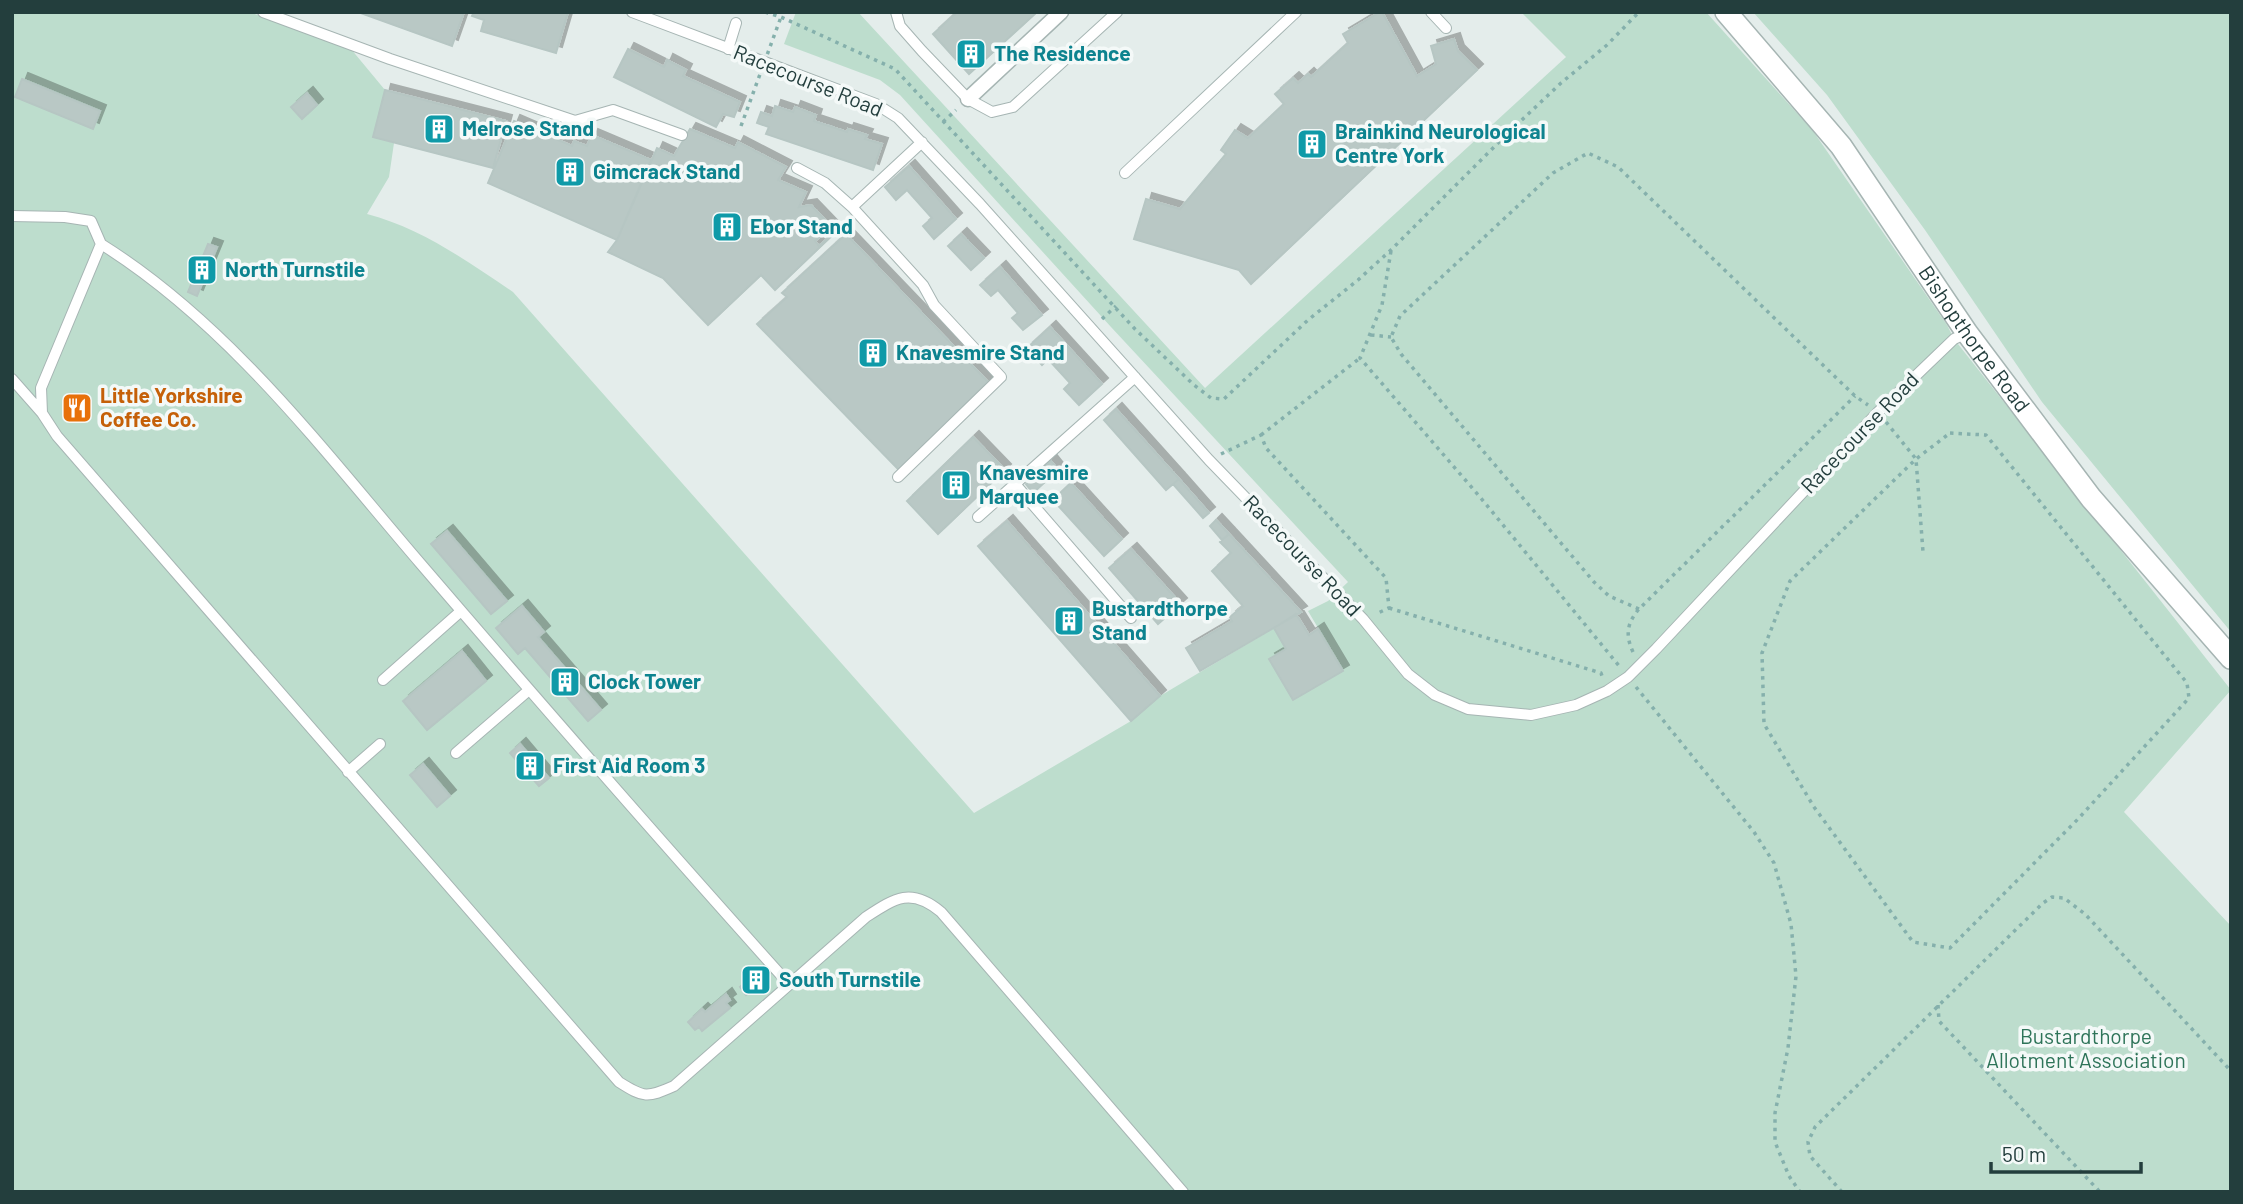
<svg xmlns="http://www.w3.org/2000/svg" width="2243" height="1204" viewBox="0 0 2243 1204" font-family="Barlow,sans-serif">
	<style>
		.green { fill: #bdddcd }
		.building { fill: #b9c8c5; stroke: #b6c6c3; stroke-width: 2; filter: url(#shadow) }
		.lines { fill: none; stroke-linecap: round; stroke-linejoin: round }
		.service-casing { stroke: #a6b5b3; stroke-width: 12 }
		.pedestrian-casing { stroke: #a6b5b3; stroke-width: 17 }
		.tertiary-casing { stroke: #a6b5b3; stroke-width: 24 }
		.path { stroke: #85b0ac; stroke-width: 3.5; stroke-dasharray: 3.5 5; stroke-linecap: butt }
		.service { stroke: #fff; stroke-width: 10 }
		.pedestrian { stroke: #fff; stroke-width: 14 }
		.tertiary { stroke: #fff; stroke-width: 21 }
		.path-bridge { stroke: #85b0ac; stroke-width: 3.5; stroke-dasharray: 3.5 5; stroke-linecap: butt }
		.labels { text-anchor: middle; stroke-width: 7; stroke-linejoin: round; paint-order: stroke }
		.culture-label { font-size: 21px; font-weight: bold; fill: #0d838f; stroke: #f4f9f8; text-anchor: start }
		.street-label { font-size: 21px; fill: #233e3d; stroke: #f4f9f8 }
		.food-label { font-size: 21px; font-weight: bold; fill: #c56008; stroke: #f4f9f8; text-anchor: start }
		.park-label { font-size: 21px; fill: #2e7459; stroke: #f4f9f8 }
	</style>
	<defs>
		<filter id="shadow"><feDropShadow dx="6" dy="-6" stdDeviation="0" flood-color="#0004"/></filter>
	</defs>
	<rect width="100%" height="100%" fill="#e4edeb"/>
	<!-- green -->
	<path class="green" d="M12,12H249L351,49L385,90L373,137L394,143L389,177L367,214C421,228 467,261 513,292L974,813L1131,721L1160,696L1274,628L1286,649L1343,670L1308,611L1328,601L1348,582L1111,327L900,95L880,80L784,44L796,12H858L1205,388L1566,57L1521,12H1706L1813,131L1947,325L1954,339L2231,690L2124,812L2231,926V1192H12Z
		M1753,12H2231V632L2042,402L1925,230L1827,95Z"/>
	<!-- building -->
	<path class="building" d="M358,12H464L452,46Z
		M474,12H568L556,53L481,31L484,20L472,16Z
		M957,12H1037L969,74L933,34Z
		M1380,12H1382L1417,76L1436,64L1431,46L1454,39L1458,51L1477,70L1251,284L1239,270L1134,239L1146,199L1180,209L1226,154L1221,150L1235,130L1248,138L1284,104L1275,94L1293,78L1298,83L1308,74L1311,77L1348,43L1343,34Z
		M628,49L664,67L667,60L686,70L683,76L740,102L734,117L723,114L716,127L614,77Z
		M22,79L100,111L93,129L15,97Z
		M385,90L506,121L493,168L373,137Z
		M307,93L317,105L302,119L291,107Z
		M775,106L793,112L795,107L816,115L814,121L847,132L848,129L867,135L865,139L882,144L873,170L766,134L769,127L757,123L761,112L772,116Z
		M514,121L572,146L574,141L587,146L592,135L651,160L617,240L488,183Z
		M690,129L735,148L738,142L786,167L778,180L806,192L799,207L811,205L832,227L815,241L819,246L841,227L775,290L761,275L708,325L663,278L608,252L617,240L657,148L674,156Z
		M909,166L956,219L934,239L923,226L932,218L907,190L896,200L885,187Z
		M846,234L988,382L899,470L757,324L787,297L782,293Z
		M961,234L984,258L971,270L948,246Z
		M208,244L217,247L197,296L188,292Z
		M1000,267L1042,315L1023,330L1012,318L1018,313L998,290L991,296L980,285Z
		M1050,327L1102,384L1079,405L1064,389L1070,383L1048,359L1042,365L1027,348Z
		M1116,409L1179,479L1166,490L1104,420Z
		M973,437L1005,470L938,534L907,501Z
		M1051,461L1058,470L1033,493L1026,484Z
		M1179,479L1209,513L1203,518L1173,484Z
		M1071,483L1122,539L1104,556L1053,500Z
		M1216,520L1229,534L1222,540L1210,526Z
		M1007,521L1160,696L1131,721L978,546Z
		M447,531L507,601L491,614L431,544Z
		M1229,534L1301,612L1200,671L1186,648L1232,621L1230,617L1243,606L1212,571L1231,553L1220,542Z
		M1131,549L1181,604L1158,624L1109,568Z
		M522,606L544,632L538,637L601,710L588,721L525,648L518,654L496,628Z
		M1296,614L1309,635L1318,629L1343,671L1293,700L1269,659L1286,649L1274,628Z
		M462,651L486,681L427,730L403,701Z
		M520,744L549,778L539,786L510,753Z
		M423,764L450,796L437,807L410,775Z
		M766,965L772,972L746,995L740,987Z
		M726,994L730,1000L726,1003L730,1008L702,1031L699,1027L695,1030L688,1022L702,1009L705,1012Z"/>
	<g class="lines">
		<!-- service casing -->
		<g class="service-casing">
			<path id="service" d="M263,12L390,59L575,121L613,110L682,135
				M632,12L876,104L898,118L980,204L1209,460L1363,619L1408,674L1435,695L1468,709L1531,715L1576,705L1607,691L1628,677L1656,649L1878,412L1954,339L1967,333
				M896,12L900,26L922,51L968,99L992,112L1013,107L1117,12
				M1431,12L1446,28
				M728,49L736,23
				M797,168L825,183L852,207L923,285L934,305L1001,377L898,477
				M1125,173L1296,12
				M852,207L922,142
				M12,216L65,217L91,221L101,244L41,388L42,413
				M101,244C229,324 323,450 420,563C542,705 664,845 789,984
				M12,379L42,413L57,436L619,1082C644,1098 647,1098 674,1086L866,917C895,898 911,887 941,912L1183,1192
				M1015,484L1131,618
				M978,517L1135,377
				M383,680L461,611
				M456,753L529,690
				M348,772L380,744"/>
		</g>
		<!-- pedestrian casing -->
		<g class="pedestrian-casing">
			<path id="pedestrian" d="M968,99L1061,12"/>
		</g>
		<!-- tertiary casing -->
		<g class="tertiary-casing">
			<g id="tertiary">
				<path id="s1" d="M1726,12L1841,146L1967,333L2091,498L2231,658"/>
			</g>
		</g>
		<!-- path -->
		<path class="path" d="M765,12L781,17L895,69L1135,329L1194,385L1211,398L1224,399L1308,320L1358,280L1392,249L1507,134L1561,83L1607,45L1639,12
			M943,122L956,110
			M1391,251L1382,305L1360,358L1480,497L1620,667
			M1102,319L1116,306
			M1371,335L1391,337
			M1886,422L1916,459L1923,552
			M1950,433L1986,435L2187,683L2189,698L2078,819L1950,948L1913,942L1814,807L1764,724L1762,653L1790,581L1916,459Z
			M1261,435L1360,358
			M1221,454L1261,435L1266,448L1386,578L1389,608L1378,613
			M1389,608L1601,673L1603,679
			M1639,609L1609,596L1594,582L1401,354L1391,337L1400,316L1553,173L1588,153L1618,167L1855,396L1868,405
			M1633,652C1625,635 1627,623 1639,609L1855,396
			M1636,687L1754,832L1774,863L1791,924L1796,976L1788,1048L1775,1113V1142L1789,1176L1800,1192
			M1938,1005L1939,1021L2100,1192
			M1842,1192L1810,1156L1808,1142L1815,1127L2043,903L2052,897L2064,898L2085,914L2231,1071"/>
		<!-- service -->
		<use href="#service" class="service"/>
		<!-- pedestrian -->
		<use href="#pedestrian" class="pedestrian"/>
		<!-- tertiary -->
		<use href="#tertiary" class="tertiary"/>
		<!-- path-bridge -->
		<path class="path-bridge" d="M741,126L781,17"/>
	</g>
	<!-- icons -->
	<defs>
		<g id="building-square" transform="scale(1.575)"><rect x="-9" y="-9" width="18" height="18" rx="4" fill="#0f9aa8" stroke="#f4f9f8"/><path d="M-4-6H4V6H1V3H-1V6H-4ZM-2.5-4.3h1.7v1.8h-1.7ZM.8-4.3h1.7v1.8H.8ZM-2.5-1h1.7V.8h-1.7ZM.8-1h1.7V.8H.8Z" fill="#fff"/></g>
		<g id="restaurant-square" transform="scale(1.575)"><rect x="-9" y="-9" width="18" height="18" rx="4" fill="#e8710a" stroke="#f4f9f8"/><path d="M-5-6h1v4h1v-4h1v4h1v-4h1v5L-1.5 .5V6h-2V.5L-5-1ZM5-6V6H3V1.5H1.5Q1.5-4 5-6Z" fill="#fff"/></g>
	</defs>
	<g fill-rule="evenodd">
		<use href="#building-square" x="971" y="54"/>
		<use href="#building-square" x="439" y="129"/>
		<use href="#building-square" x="1312" y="144"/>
		<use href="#building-square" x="570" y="172"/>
		<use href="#building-square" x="727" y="227"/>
		<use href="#building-square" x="202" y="270"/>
		<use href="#building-square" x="873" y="353"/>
		<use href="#restaurant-square" x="77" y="408"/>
		<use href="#building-square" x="956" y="485"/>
		<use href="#building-square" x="1069" y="621"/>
		<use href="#building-square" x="565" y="682"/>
		<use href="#building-square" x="530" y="766"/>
		<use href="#building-square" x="756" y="980"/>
	</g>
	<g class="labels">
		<!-- culture labels -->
		<g class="culture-label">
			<text x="994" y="61">The Residence</text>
			<text x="462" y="136">Melrose Stand</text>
			<text x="1335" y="139">Brainkind Neurological<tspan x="1335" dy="24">Centre York</tspan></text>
			<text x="593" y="179">Gimcrack Stand</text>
			<text x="750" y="234">Ebor Stand</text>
			<text x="225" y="277">North Turnstile</text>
			<text x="896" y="360">Knavesmire Stand</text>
			<text x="979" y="480">Knavesmire<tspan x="979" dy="24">Marquee</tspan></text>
			<text x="1092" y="616">Bustardthorpe<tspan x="1092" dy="24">Stand</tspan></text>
			<text x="588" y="689">Clock Tower</text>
			<text x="553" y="773">First Aid Room 3</text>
			<text x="779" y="987">South Turnstile</text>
		</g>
		<!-- street labels -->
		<g class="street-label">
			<text transform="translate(808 81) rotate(22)" y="7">Racecourse Road</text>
			<text dy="7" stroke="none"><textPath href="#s1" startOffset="411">Bishopthorpe Road</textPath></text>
			<text transform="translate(1860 433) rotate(-46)" y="7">Racecourse Road</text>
			<text transform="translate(1302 556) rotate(46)" y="7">Racecourse Road</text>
		</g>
		<!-- food labels -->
		<g class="food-label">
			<text x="100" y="403">Little Yorkshire<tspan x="100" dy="24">Coffee Co.</tspan></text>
		</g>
		<!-- park labels -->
		<g class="park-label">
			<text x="2086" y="1044">Bustardthorpe<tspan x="2086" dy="24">Allotment Association</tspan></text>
		</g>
	</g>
	<!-- border -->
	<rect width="2243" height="1204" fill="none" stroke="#233e3d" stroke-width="28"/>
	<!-- scale -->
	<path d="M1991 1162v10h150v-10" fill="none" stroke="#233e3d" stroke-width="3.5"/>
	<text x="2002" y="1162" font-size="21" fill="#233e3d" stroke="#f4f9f8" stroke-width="5" paint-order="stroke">50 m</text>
</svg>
